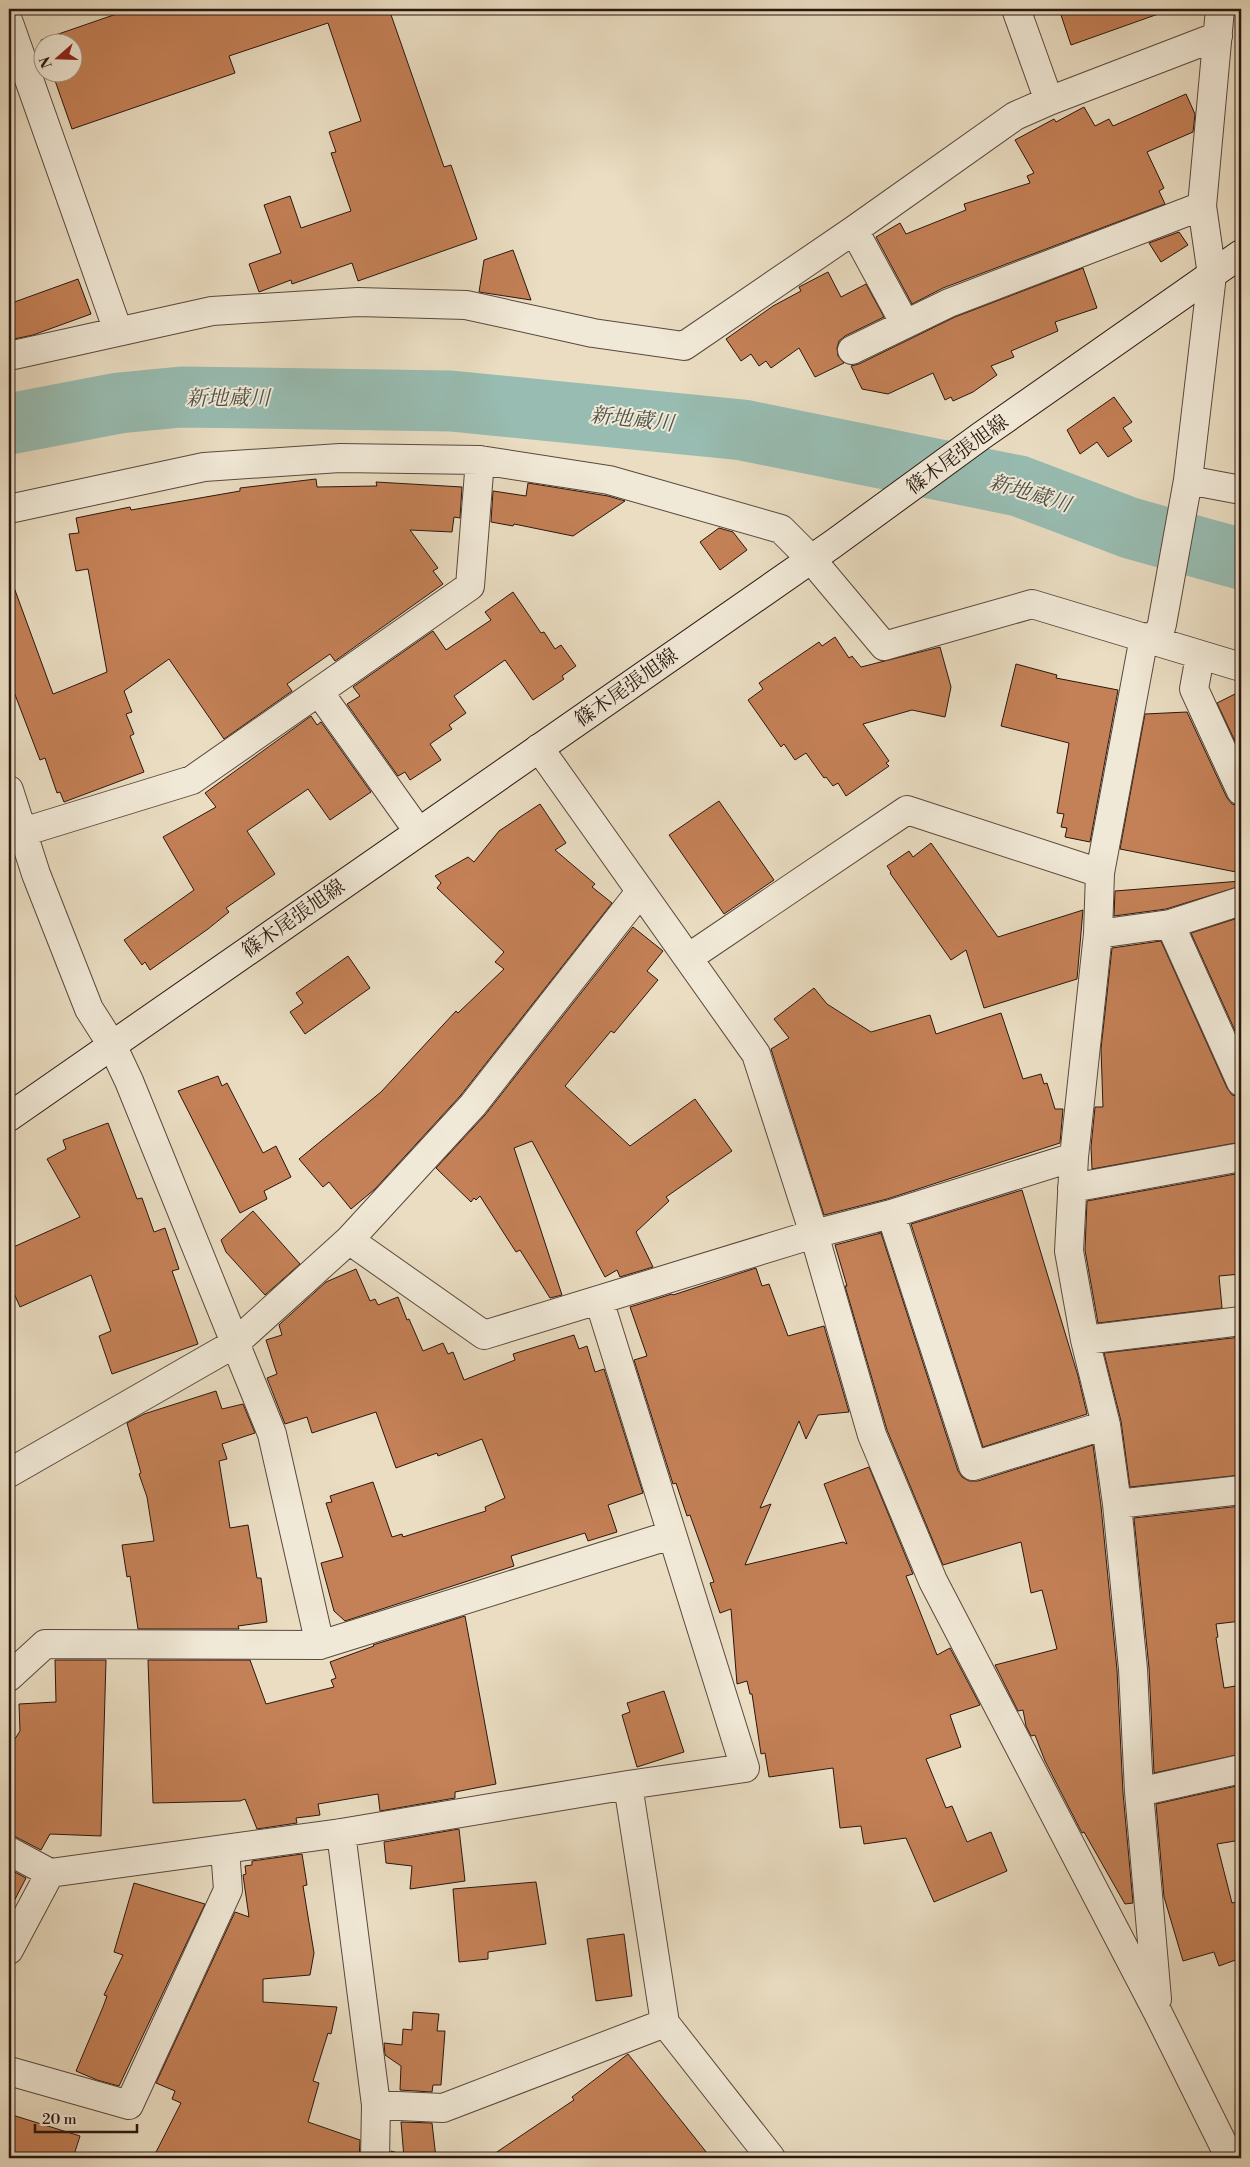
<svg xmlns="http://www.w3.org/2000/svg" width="1250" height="2167" viewBox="0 0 1250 2167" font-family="'Libre Bodoni','Noto Serif JP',serif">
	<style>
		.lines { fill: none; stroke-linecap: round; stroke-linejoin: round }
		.river { stroke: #98bcb1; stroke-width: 61 }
		.building { fill: #c48056; stroke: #2a1710 }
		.minor-casing { stroke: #5a483c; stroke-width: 30 }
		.secondary-casing { stroke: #2a1710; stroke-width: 30 }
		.minor { stroke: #f1e9d7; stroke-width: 28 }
		.secondary { stroke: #f1e9d7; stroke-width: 28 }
		.labels { text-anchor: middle; stroke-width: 4; stroke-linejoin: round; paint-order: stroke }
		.street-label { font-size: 20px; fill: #2a1710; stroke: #f1e9d7 }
		.water-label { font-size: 21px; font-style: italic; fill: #505148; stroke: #f1e9d7 }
	</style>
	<rect width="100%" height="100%" fill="#eaddc2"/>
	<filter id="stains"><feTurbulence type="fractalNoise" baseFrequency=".004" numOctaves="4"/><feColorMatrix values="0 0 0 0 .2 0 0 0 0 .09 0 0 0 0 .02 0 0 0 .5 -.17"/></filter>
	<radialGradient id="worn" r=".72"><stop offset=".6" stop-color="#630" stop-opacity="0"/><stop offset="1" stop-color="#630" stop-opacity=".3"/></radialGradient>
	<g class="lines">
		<!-- river -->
		<path class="river" d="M9,424L119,403L181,397L451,401L743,430L1019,486L1130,528L1241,559"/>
	</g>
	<!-- building -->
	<path class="building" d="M131,9H389L444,167L451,165L477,239L358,281L352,263L292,284L291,280L259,292L249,264L281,253L264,205L290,196L301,228L351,211L331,153L336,152L329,132L361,121L328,23L229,56L235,73L72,129L52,72H72V42H42V44L41,40Z
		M1059,9H1160L1161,13L1071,45Z
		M1186,94L1195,114L1193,132L1147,152L1164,188L1159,191L1165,204L943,288L912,304L876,237L900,223L906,234L966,210L964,204L1030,183L1027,176L1034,173L1015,140L1054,119L1056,122L1084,107L1095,126L1109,119L1113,126Z
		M1179,232L1188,245L1161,262L1149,243Z
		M513,250L531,300L479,292L484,260Z
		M1083,268L1097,308L1055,322L1058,331L1011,351L1014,357L991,366L997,375L973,392L953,401L951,397L945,400L933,373L888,394L862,389L851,366L859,364L955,317Z
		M828,272L841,297L866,284L884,317L845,336L839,341L837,348L838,356L844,363L815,377L799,348L771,368L766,361L759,366L751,354L741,361L726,339L773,306L801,291L799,287Z
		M78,279L91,314L33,335L9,340V304Z
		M1114,397L1132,422L1123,428L1132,441L1108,457L1097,442L1080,454L1067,430Z
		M316,479L317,487L377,486L376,482L462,487L460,518L454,517L452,532L410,530L438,568L433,571L443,584L335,661L330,654L287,684L292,691L224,739L169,659L124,691L132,712L126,714L134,734L130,736L144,772L64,802L60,792L57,793L45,758L40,760L9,679V583L12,582L53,694L61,691L107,672L88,569L76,571L69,534L79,533L76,518L130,507L131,510L240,491V488Z
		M528,483L608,496L625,501L573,536L514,524L513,526L491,522L493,491L526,496Z
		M719,528L733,532L747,550L720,570L700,542Z
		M513,592L541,633L544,632L555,649L561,645L576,666L562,676L564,679L533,700L505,660L454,696L466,713L449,725L452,729L430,744L441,760L410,780L405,772L398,776L347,704L360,696L353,687L433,631L446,650L491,620L485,612Z
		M835,637L849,658L852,656L861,667L940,647L951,687L945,717L912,710L863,724L889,761L886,763L889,766L846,796L838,783L833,786L826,777L824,778L806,753L795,760L784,744L781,747L748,700L763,689L759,683L819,642L822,646Z
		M1016,664L1057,675L1056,678L1118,690L1090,842L1065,837L1067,828L1061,827L1064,814L1057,813L1069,743L1001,726Z
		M1241,691V754L1217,703Z
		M1187,712L1227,798L1232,804L1241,806V873L1120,849L1145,714Z
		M311,716L317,725L321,722L371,792L330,820L308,789L247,831L275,874L226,908L229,912L208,929L150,970L145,962L142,965L124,940L194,890L163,837L216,807L205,793Z
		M719,801L774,880L724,914L669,835Z
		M540,804L566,843L555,850L595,884L592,887L612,903L461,1095L375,1189L351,1209L329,1182L323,1187L299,1159L381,1092L456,1011L458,1013L504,969L495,962L504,952L437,888L441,883L435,876L468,857L474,862L499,831Z
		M931,843L998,937L1083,910L1077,979L984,1008L966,950L951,960L890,873L891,872L887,866L909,851L913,857Z
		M1241,881V886L1166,909L1114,916L1115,891Z
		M1241,917V1044L1191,933Z
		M633,927L663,951L647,971L658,980L614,1033L611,1031L565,1086L630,1146L695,1099L732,1151L666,1197L669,1201L636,1232L653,1267L620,1277L617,1270L605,1277L532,1141L514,1148L562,1295L550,1298L520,1250L516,1252L480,1196L476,1200L474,1198L471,1202L436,1168L485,1115Z
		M1161,941L1227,1088L1232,1095L1241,1097V1142L1092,1169L1091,1147L1095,1107H1103L1101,1049L1112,948Z
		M348,956L370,988L305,1034L290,1012L303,1003L296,993Z
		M814,988L827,1004L871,1032L930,1015L936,1034L1001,1013L1023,1079L1041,1074L1044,1084L1047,1083L1055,1109H1063L1060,1143L887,1199L824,1215L771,1049L789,1038L774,1019Z
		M218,1076L222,1086L227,1083L263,1153L276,1146L291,1177L264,1191L267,1199L240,1213L178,1091Z
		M108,1123L137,1199L142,1198L154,1232L165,1228L179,1269L172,1271L198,1344L112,1374L99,1336L111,1331L91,1275L20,1307L9,1282V1249L80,1217L47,1159L66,1149L63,1140Z
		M1241,1173V1274L1219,1276L1222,1308L1098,1323L1085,1250L1087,1201Z
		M1022,1190L1078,1376L1087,1414L983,1447L911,1224Z
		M253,1211L300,1264L265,1295L226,1252L221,1240Z
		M881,1233L958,1471L962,1477L969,1481H978L1093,1445L1101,1506L1117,1670L1123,1793L1133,1903L1125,1904L1084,1832L1082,1833L1045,1761L1035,1735L1031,1736L1026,1726L1023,1710L1018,1711L995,1665L1057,1649L1042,1590L1031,1593L1021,1542L943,1565L887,1430L845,1286H847L835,1245Z
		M756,1268L762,1286L769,1284L788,1336L824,1326L849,1412L818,1415L806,1439L799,1421L760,1508L771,1504L745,1565L843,1542L847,1544L824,1484L869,1467L913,1574L906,1576L937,1655L950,1648L980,1705L950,1715L961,1747L926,1759L946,1808L952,1806L967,1842L991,1832L1007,1871L934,1902L906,1838L864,1844L861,1826L840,1828L833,1768L769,1777L765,1753L761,1754L752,1694H750L747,1681L737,1684L731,1609L720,1613L710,1583L714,1582L690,1515L687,1516L676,1483L673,1484L634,1360L647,1356L630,1307L672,1294L673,1295Z
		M356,1269L370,1301L375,1299L378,1305L398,1297L407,1320L409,1319L423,1351L443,1343L448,1354L453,1352L464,1380L515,1360L513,1354L574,1335L579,1349L587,1346L595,1372L604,1369L643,1493L608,1505L617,1532L588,1541L585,1533L511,1556L514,1566L345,1621L334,1611L321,1563L343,1557L326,1503L332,1502L330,1496L373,1482L392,1537L402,1534L403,1537L486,1511L485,1507L505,1498L482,1439L438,1456L437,1453L396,1468L376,1412L312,1433L307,1417L285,1424L267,1378L277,1374L266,1340L282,1335L279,1325L326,1282Z
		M1241,1337V1475L1130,1487L1121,1421L1104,1353Z
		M216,1391L222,1409L243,1404L255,1433L222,1444L227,1459L219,1461L230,1528L248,1525L257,1578H261L267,1622L238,1626L239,1629H138L130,1576L127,1577L122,1545L154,1541L147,1497L139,1474L141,1473L127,1423L144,1414Z
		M1241,1506V1621L1216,1624L1218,1637L1216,1638L1224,1688L1241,1685V1754L1154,1773L1149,1668L1134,1518Z
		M465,1616L496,1784L455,1792V1798L380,1811L378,1794L318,1804L320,1815L296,1818L297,1823L257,1829L245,1799L240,1801L153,1803L148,1660H250L266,1704L334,1687L331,1680L336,1678L330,1662L374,1646L373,1645Z
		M55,1660H106L101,1836L50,1834L41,1850L16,1837L9,1835V1748L20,1731L19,1704L56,1702Z
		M664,1691L684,1752L637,1767L622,1715L630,1712L627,1703Z
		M1241,1785V1840L1217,1844L1232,1903L1241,1901V1958L1219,1966L1214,1952L1183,1961L1164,1897L1156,1804Z
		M459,1829L465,1881L410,1889L412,1866L386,1863L384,1842Z
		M302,1854L307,1885L303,1886L314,1953L310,1975L263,1979V2002L337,2007L331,2034L328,2033L313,2081L319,2083L308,2122L360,2140L359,2158H153L181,2103L172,2099L175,2091L156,2083L235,1912L249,1917L243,1875L246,1874L245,1866L252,1865V1861Z
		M9,1869L26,1878L9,1911Z
		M536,1882L546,1944L488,1952V1959L459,1962L453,1889Z
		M134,1883L205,1904L119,2086L97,2080L76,2071L103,2007L107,1996L104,1995L123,1955L114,1952Z
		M624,1934L632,1996L596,2001L587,1939Z
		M413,2012L439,2014L437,2031H445L441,2085H433L432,2092L400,2090L401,2066L385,2055L384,2043L402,2045L403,2029L412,2030Z
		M628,2054L711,2158H488L574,2100L572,2097Z
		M9,2114L80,2136L73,2158H9Z
		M401,2122L432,2123L436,2158H404Z
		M391,2151L401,2154L400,2158H391Z"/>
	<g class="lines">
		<!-- minor casing -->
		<g class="minor-casing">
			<path id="minor" d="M1016,9L1049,101L1218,36
				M9,23L118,331
				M854,230L905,324
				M852,350L949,303L1202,206
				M9,356L212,311L358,302L466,305L593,333L684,346L854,230L1015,116L1049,101
				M1188,480L1241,490
				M9,509L204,467L340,458L480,460L609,480L781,529L811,559L884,646L1032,604L1241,667
				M1144,637L1100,873L1098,934L1074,1157L1069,1251L1085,1340L1106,1425L1117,1504L1133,1669L1139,1792L1157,1999
				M1157,641L1162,624L1188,480L1212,275L1202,206L1220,9
				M1200,656L1194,689L1241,791
				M319,692L418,831
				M539,748L756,1054L814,1234L872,1435L933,1581L1158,2013L1230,2158
				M9,790L36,874L89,1009L112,1045L129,1081L272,1434L320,1645
				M23,832L192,780L470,586L480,460
				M1170,924L1241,1082
				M1098,934L1170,924L1241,901
				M688,958L907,810L1100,873
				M1072,1188L1241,1157
				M891,1214L973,1466L1106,1425
				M349,1240L484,1335L814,1234L891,1214L1074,1157
				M1085,1340L1241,1321
				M9,1473L234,1344L349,1240L473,1105L640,892
				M1117,1504L1241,1490
				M9,1677L45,1644L320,1645L671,1535
				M628,1785L665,2023L771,2158
				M1139,1792L1241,1769
				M341,1833L376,2105L375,2158
				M9,1851L50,1873L341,1833L628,1785L745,1768L599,1300
				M9,1950L50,1873
				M9,2071L129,2105L228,1890L225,1849
				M376,2105L443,2108L665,2023"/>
		</g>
		<!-- secondary casing -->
		<g class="secondary-casing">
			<path id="secondary" d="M9,1117L833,544L981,436L1241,254"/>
		</g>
		<!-- minor -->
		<use href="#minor" class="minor"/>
		<!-- secondary -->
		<use href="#secondary" class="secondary"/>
	</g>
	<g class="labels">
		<!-- street labels -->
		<g class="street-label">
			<text transform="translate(957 454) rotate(-36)" y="7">篠木尾張旭線</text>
			<text transform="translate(626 687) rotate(-35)" y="7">篠木尾張旭線</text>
			<text transform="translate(293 918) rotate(-35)" y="7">篠木尾張旭線</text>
		</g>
		<!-- water labels -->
		<g class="water-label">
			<text x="228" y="405">新地蔵川</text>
			<text transform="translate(632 419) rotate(6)" y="7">新地蔵川</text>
			<text transform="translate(1030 493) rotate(17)" y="7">新地蔵川</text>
		</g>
	</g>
	<!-- margin -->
	<rect width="1250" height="2167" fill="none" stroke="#eaddc2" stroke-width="30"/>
	<rect x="10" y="10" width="1230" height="2147" fill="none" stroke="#2a1710" stroke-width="2.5"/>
	<rect x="15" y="15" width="1220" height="2137" fill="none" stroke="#2a1710"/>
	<!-- north arrow -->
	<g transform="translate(58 58) rotate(250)"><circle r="24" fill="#f1e9d7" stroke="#a19587"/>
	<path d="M0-4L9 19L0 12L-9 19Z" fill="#8f2418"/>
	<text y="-8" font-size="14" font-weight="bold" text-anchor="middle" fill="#2a1710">N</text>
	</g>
	<!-- scale -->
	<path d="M35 2124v8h102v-8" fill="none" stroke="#2a1710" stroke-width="2.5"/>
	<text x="42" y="2124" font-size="15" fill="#2a1710" stroke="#f1e9d7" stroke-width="4" paint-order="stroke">20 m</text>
	<rect width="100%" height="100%" filter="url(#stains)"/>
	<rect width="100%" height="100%" fill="url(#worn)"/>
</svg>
